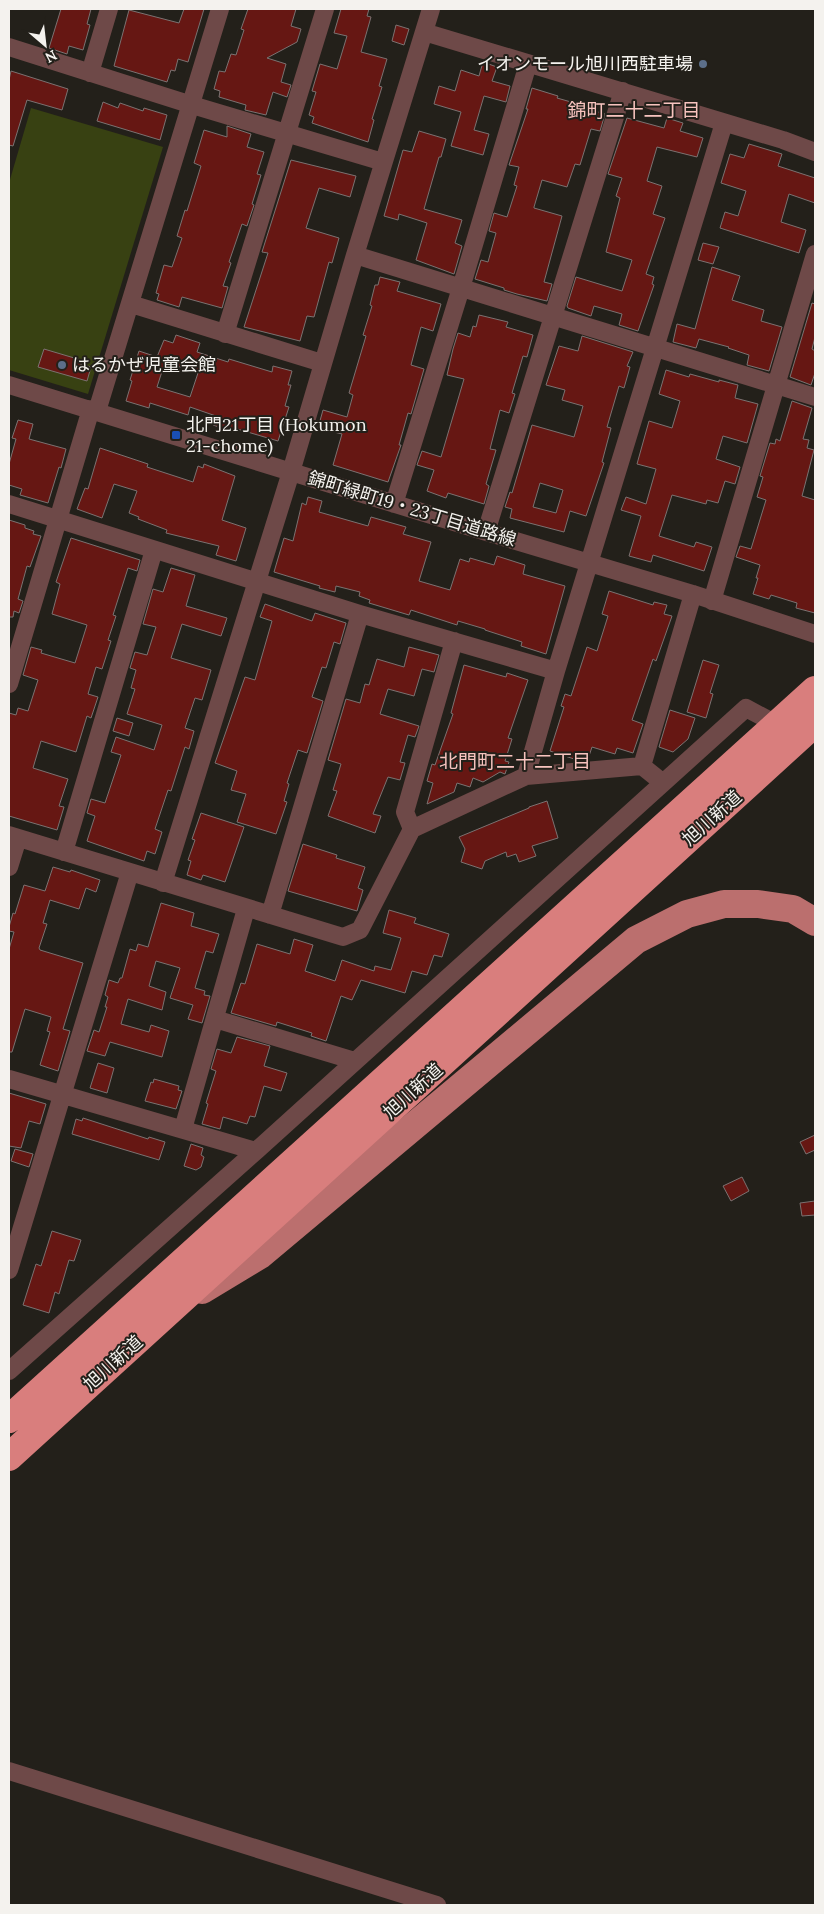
<svg xmlns="http://www.w3.org/2000/svg" width="824" height="1914" viewBox="0 0 824 1914" font-family="Lora,'Noto Sans JP',serif">
	<style>
		.green { fill: #384112 }
		.building { fill: #661713; stroke: #7b7271; fill-rule: evenodd }
		.lines { fill: none; stroke-linecap: round; stroke-linejoin: round }
		.street { stroke: #6e4948; stroke-width: 18 }
		.primary { stroke: #bb6f6e; stroke-width: 28 }
		.highway { stroke: #d97e7d; stroke-width: 28 }
		.service-dot { fill: #5c6f8a; stroke: #23201a; stroke-width: 2 }
		.transit-dot { fill: #1a4fb4; stroke: #23201a; stroke-width: 2 }
		.labels { text-anchor: middle; stroke-width: 4; stroke-linejoin: round; paint-order: stroke }
		.poi-label { font-size: 18px; fill: #f4f2ee; stroke: #23201a; text-anchor: start }
		.street-label { font-size: 18px; fill: #f4f2ee; stroke: #23201a }
		.neighbourhood-label { font-size: 19px; fill: #f7c3be; stroke: #23201a }
	</style>
	<rect width="100%" height="100%" fill="#23201a"/>
	<!-- green -->
	<path class="green" d="M31,108L163,147L88,394L9,370V183Z"/>
	<!-- building -->
	<path class="building" d="M61,9H91L87,24L90,25L83,50L69,46L67,54L49,48Z
		M184,9H204L188,62L178,59L175,71L171,70L167,82L114,66L129,10L179,23Z
		M248,9H296L291,26L301,29L297,42L267,58L286,64L281,82L291,85L287,97L273,92L266,115L245,110L246,105L219,97L220,91L214,89L219,71L225,72L231,54L236,55L244,30L241,29Z
		M341,9H369L367,16L371,17L361,52L387,59L379,86L382,87L372,119L374,120L368,142L312,123L314,117L309,115L316,92L312,91L320,64L337,69L347,36L334,33Z
		M396,25L409,29L404,45L392,41Z
		M483,62L497,67L492,81L510,86L506,102L484,96L474,130L489,134L483,155L451,146L461,112L434,104L439,86L455,91L461,70L479,76Z
		M11,71L68,89L62,110L27,100L13,146L9,145V80Z
		M532,88L558,96L557,98L592,108L591,110L605,114L600,131L591,129L580,165L575,164L567,187L542,180L534,207V208L562,216L544,282L552,284L547,301L517,294L504,290V288L475,279L481,260L488,262L496,233L489,231L494,213L507,217L517,186L514,185L519,167L509,165L528,109H526Z
		M103,102L118,108L120,103L143,111L144,108L167,115L160,140L97,121Z
		M627,118L664,128L667,118L683,123L680,131L703,138L697,157L657,147L647,181L662,186L653,214L665,218L646,274L654,277L652,284L654,285L638,331L619,325L622,314L594,306L591,316L568,308L567,306L576,277L622,291L632,260L606,252L620,198L616,196L622,178L608,174Z
		M227,126L251,134L247,147L264,152L257,174L261,175L252,204L254,205L247,226L242,224L229,262L231,263L223,286L228,287L222,308L182,297L179,307L157,300L159,294L156,293L164,265L172,267L182,238L177,236L185,210L187,211L201,166L194,163L204,130L227,137Z
		M419,131L446,139L441,157H439L424,209L462,220L455,243L462,246L454,274L416,260L427,223L399,214L398,220L384,216L403,150L412,152Z
		M749,144L782,154L778,166L815,178V203L789,194L781,222L806,230L799,253L720,228L725,212L738,216L746,191L721,183L730,154L744,158Z
		M291,160L356,176L350,197L319,188L306,228L339,238L332,263L329,262L314,317L307,316L300,341L244,327L268,253L262,252Z
		M703,243L719,247L713,264L698,260Z
		M712,267L740,276L732,300L764,310L761,321L782,327L769,371L747,365L749,355L728,348L729,347L699,339L696,348L673,342L677,324L695,329Z
		M380,277L400,282L397,291L441,304L433,331L421,327L411,365L424,369L411,414L408,413L399,445H401L388,482L333,465L342,434L318,428L323,410L347,417L353,395L349,393L366,336L363,335L372,306L370,305L375,285H378Z
		M812,303L815,304V337L812,349L815,351V373L811,385L790,377Z
		M479,315L508,322L506,327L533,335L527,357L523,356L512,393L515,394L509,413L500,410L490,449L496,450L486,484L489,486L484,504L448,493L446,498L427,491L434,470L417,465L422,451L441,457L464,379L447,375L453,349L458,333L470,337L473,326L476,327Z
		M176,335L200,343L197,352L228,362L229,359L272,372L273,366L292,371L288,385H291L285,406L289,407L278,441L234,428L233,432L213,425L216,416L190,407L188,415L150,403L149,408L126,401L132,381L130,380L139,351L157,357L164,340L173,343ZM165,362L198,373L190,397L157,387Z
		M582,336L633,352L627,366L630,367L624,388L619,386L607,427L611,428L602,462L604,463L586,516L570,511L564,532L510,518L512,509L505,507L510,492L512,493L532,425L574,437L583,406L562,400L565,390L546,385L559,346L578,351ZM540,483L563,490L556,513L533,507Z
		M44,349L81,360L80,364L91,367L87,381L38,367Z
		M666,370L689,377L690,374L719,382V380L738,385L735,398L758,404L747,443L723,436L716,459L740,467L735,484L725,481L718,503L707,500L706,504L672,495L659,536L694,547L696,542L712,547L704,571L653,555L651,562L629,556L641,516L621,510L626,497L646,504L656,469L637,464L649,421L672,428L680,401L659,394Z
		M792,401L812,408L803,439L809,440L807,448L814,450L802,496L815,500V613L796,608L797,603L771,595L769,599L753,594L758,578H756L760,565L736,557L740,546L751,549L766,500L757,497L763,477L760,476L770,443L775,444L776,439L780,441Z
		M18,420L33,424L29,439L66,449L61,468L59,467L48,503L20,495L22,489L9,485V464L16,439L12,438Z
		M100,448L148,464L147,467L193,482L198,466L203,468L204,464L235,476L222,520L246,528L236,561L216,555L219,546L166,533L167,530L138,519L139,517L129,513L137,491L114,484L102,518L77,509L85,488L88,489Z
		M308,497L322,501L319,512L368,526L371,517L406,527L403,534L431,542L419,581L450,590L460,559L469,562L470,558L494,565L497,556L525,565L523,574L565,586L546,654L521,646L522,642L485,630V629L458,621L457,625L411,610L409,615L369,603L370,600L359,596L360,592L336,586L335,592L319,588L320,586L274,572L284,538L293,541L302,503L306,505Z
		M9,520L25,525V528L34,531L33,534L41,536L30,567L27,566L18,599L23,601L19,613L14,611L13,617H9Z
		M71,538L140,560L137,571L128,568L113,615L116,616L108,640L111,641L102,669L96,667L88,694L98,697L91,718L87,716L76,752L41,741L33,768L68,779L59,806L64,807L57,830L9,816V713L16,715L18,708L28,711L38,680L23,675L31,647L42,650L41,653L75,663L87,625L52,614L60,584L56,582Z
		M171,568L195,575L186,606L227,618L221,636L182,624L171,658L211,670L202,700L195,698L185,728L194,731L189,749L185,747L171,791L168,790L155,829L162,832L155,854L147,851L144,861L87,841L95,816L87,813L91,799L105,803L121,755L111,752L116,737L154,750L162,725L127,714L135,689L131,688L136,670L130,668L135,652L147,655L156,627L143,624L153,589L163,592Z
		M609,591L653,605L654,602L667,605L664,614L672,616L656,661L653,659L632,720L643,724L633,753L617,748L615,754L592,747L589,756L577,760L550,751L564,707L561,706L565,694L571,696L587,647L597,651L608,616L602,614Z
		M265,604L312,621L315,613L346,623L340,644L334,642L326,668L322,667L312,697L323,701L307,753L298,750L287,783L289,784L284,801L287,802L276,834L237,822L246,794L231,790L237,771L215,763L245,677L255,680L272,621L260,617Z
		M409,647L439,655L434,672L422,669L414,696L388,689L380,714L419,726L415,737L408,735L400,762L405,763L400,780L388,777L373,814L381,816L375,833L328,816L337,791L333,790L341,764L328,760L346,699L360,703L365,684L369,685L377,659L404,667Z
		M703,660L719,665L710,693L713,694L706,718L687,712Z
		M464,665L506,677L507,673L528,680L508,738L512,739L505,761L509,762L505,774L500,772L483,782L473,778L470,787L457,783L454,792L427,804L433,783L427,781L432,764L435,765L453,714L451,713Z
		M670,710L695,718L688,739L673,752L659,747Z
		M117,718L133,723L129,736L113,731Z
		M547,801L558,838L532,846L536,856L519,862L516,854L507,857L506,852L485,861L482,869L461,862L465,849L459,837L529,808V807Z
		M201,813L244,827L225,882L203,875L201,880L187,875L191,861L188,860L195,840L192,839Z
		M303,844L337,855L336,858L365,867L358,888L363,890L357,911L288,891Z
		M53,867L70,872L71,870L100,880L96,892L86,888L79,909L50,900L43,923L47,924L39,948L40,950L83,963L63,1029L70,1031L58,1071L40,1065L50,1032L47,1031L51,1017L25,1009L12,1052H9V949L14,932L9,931V927L13,913L15,914L24,885L45,891Z
		M161,903L194,913L191,926L219,934L213,953L206,951L195,988L205,991L204,995L210,996L202,1023L188,1019L193,1005L170,998L180,968L156,961L149,986L166,992L162,1010L128,999L121,1024L149,1032L151,1025L169,1031L162,1057L110,1042L105,1056L87,1051L94,1030L99,1032L107,1007H105L108,997L105,995L109,980L118,983L120,978H122L130,949L136,951L138,944L148,947Z
		M389,910L416,918L414,923L449,934L442,957L434,955L427,975L412,971L405,993L361,980L352,1000L341,996L326,1041L311,1036L312,1033L277,1022L276,1026L231,1013L241,983L245,984L257,944L290,954L294,939L313,945L305,971L335,981L342,960L374,971L375,966L391,970L401,938L383,933Z
		M237,1037L270,1046L264,1066L287,1073L281,1091L264,1086L255,1117L250,1116L247,1124L223,1117L220,1129L202,1124L208,1104L206,1103L216,1071L211,1069L217,1049L231,1053Z
		M98,1063L114,1068L107,1093L90,1088Z
		M154,1079L179,1086L178,1090L182,1091L176,1109L145,1101L151,1082L153,1083Z
		M9,1093L46,1104L40,1124L29,1121L21,1148L9,1146Z
		M83,1118L148,1139L149,1137L165,1142L159,1160L72,1134L76,1119L82,1121Z
		M815,1135V1150L806,1154L800,1142Z
		M191,1144L203,1148L201,1155L204,1157L201,1167L196,1170L184,1166Z
		M15,1149L33,1154L29,1167L11,1161Z
		M742,1177L749,1191L731,1201L723,1186Z
		M815,1201V1215L802,1216L800,1203Z
		M52,1231L81,1240L74,1261L69,1260L59,1294L55,1292L49,1313L23,1305L36,1264L41,1266Z"/>
	<g class="lines">
		<!-- street -->
		<path class="street" d="M424,32L783,140L815,152
			M9,47L192,105L383,162
			M90,73L109,9
			M355,255L815,397
			M131,304L322,363
			M225,334L325,9
			M9,385L486,532L693,594L815,634
			M97,411L220,9
			M9,504L360,614L556,671
			M394,504L461,288L528,64
			M486,532L623,91
			M712,601L815,254
			M9,684L91,409
			M642,766L693,594
			M526,776L556,671L724,123
			M412,829L405,812L454,641
			M9,835L343,937L360,930L412,829L526,776L642,766L662,782
			M64,852L154,550
			M9,867L18,838
			M163,883L291,472L355,255L431,9
			M270,915L360,614
			M215,1019L355,1061
			M9,1079L256,1151
			M183,1129L246,909
			M9,1270L130,872
			M9,1371L256,1151L746,708L776,724
			M9,1771L437,1905"/>
		<!-- primary -->
		<path class="primary" d="M202,1290L260,1255L636,940L687,914L724,904H758L793,909L815,922"/>
		<!-- highway -->
		<path class="highway" d="M9,1419L815,690
			M9,1457L815,723"/>
	</g>
	<!-- markers -->
	<g class="service-dot">
		<circle cx="703" cy="64" r="5"/>
		<circle cx="62" cy="365" r="5"/>
	</g>
	<rect class="transit-dot" x="171" y="430" width="10" height="10" rx="2.5"/>
	<g class="labels">
		<!-- poi labels -->
		<g class="poi-label">
			<text x="693" y="70" text-anchor="end">イオンモール旭川西駐車場</text>
			<text x="72" y="371">はるかぜ児童会館</text>
			<text x="186" y="431">北門21丁目 (Hokumon<tspan x="186" dy="21">21-chome)</tspan></text>
		</g>
		<!-- street labels -->
		<g class="street-label">
			<text transform="translate(412 509) rotate(17)" y="6">錦町緑町19・23丁目道路線</text>
			<text transform="translate(712 818) rotate(-42)" y="6">旭川新道</text>
			<text transform="translate(413 1091) rotate(-42)" y="6">旭川新道</text>
			<text transform="translate(113 1363) rotate(-42)" y="6">旭川新道</text>
		</g>
		<!-- neighbourhood labels -->
		<g class="neighbourhood-label">
			<text x="634" y="117">錦町二十二丁目</text>
			<text x="515" y="768">北門町二十二丁目</text>
		</g>
	</g>
	<!-- border -->
	<rect width="824" height="1914" fill="none" stroke="#f4f2ee" stroke-width="20"/>
	<!-- north arrow -->
	<g transform="translate(45 45) rotate(152)" stroke="#23201a" stroke-width="4" paint-order="stroke">
	<path d="M0-4L9 19L0 12L-9 19Z" fill="#f4f2ee"/>
	<text y="-8" font-size="14" font-weight="bold" text-anchor="middle" fill="#f4f2ee">N</text>
	</g>
</svg>
